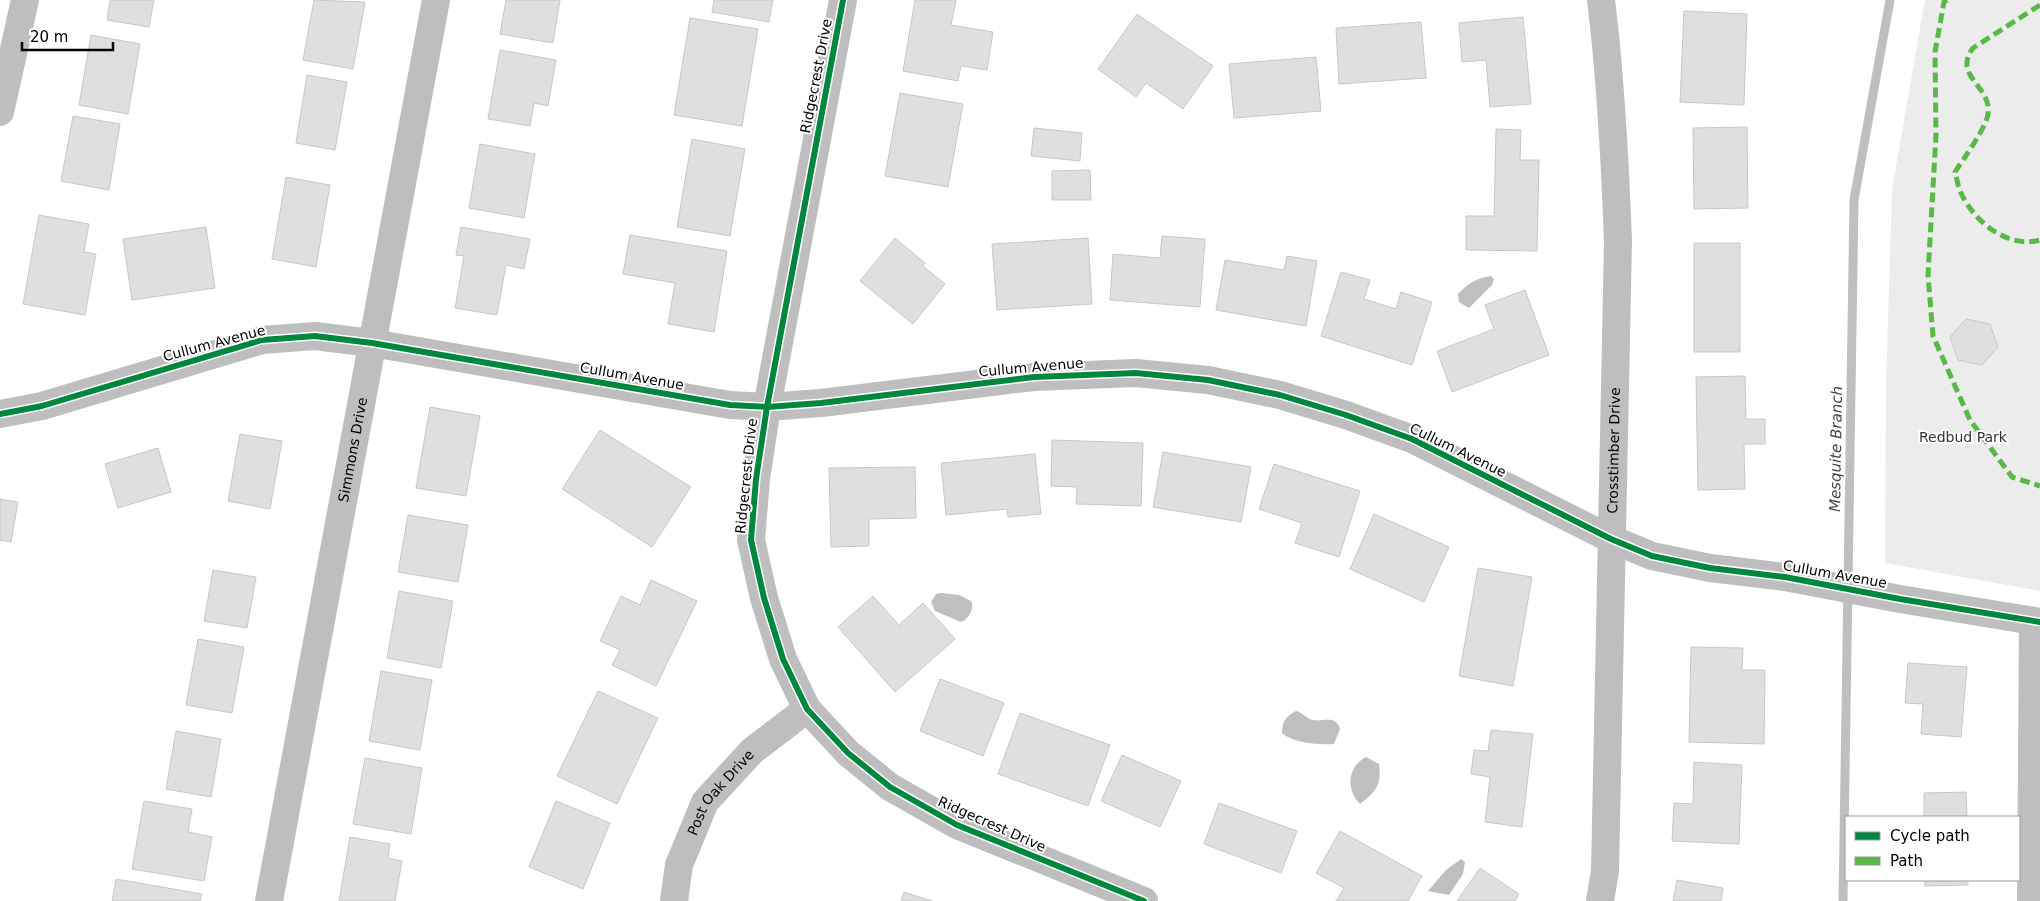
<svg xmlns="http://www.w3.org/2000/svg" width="2040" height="901" viewBox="0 0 2040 901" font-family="'DejaVu Sans',sans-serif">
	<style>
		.green { fill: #ececec }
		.water { fill: #bfbfbf }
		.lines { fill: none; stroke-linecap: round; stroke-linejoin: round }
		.stream { stroke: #bfbfbf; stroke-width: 9 }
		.building { fill: #dfdfdf; stroke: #c7c7c7 }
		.street { stroke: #bebebe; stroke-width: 28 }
		.quiet { stroke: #58b947; stroke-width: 5; stroke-dasharray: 10 5; stroke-linecap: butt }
		.cycleway-casing { stroke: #fff; stroke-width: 9 }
		.cycleway { stroke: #00873e; stroke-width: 6 }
		.labels { text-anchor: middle; stroke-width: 4; stroke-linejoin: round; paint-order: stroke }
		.street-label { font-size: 14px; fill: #000; stroke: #fff }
		.park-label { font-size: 14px; fill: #333; stroke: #fff }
		.water-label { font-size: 15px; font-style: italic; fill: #444; stroke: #fff }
	</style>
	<rect width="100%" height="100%" fill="#fff"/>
	<!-- green -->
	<path class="green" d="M1925,0H2040V591L1885,563L1886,382L1892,189Z"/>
	<!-- water -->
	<path class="water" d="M1491,276L1494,279L1492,285L1469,308L1459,302L1458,294C1466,285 1478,277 1491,276Z
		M941,593L959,595L971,601C975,610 968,619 961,622L935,611L931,602L936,594Z
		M1296,711C1302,712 1305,717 1310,719C1321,724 1335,713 1340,729L1334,744C1319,745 1293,743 1282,733C1282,722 1286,716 1296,711Z
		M1366,757L1379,764C1382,785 1376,792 1360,804C1346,790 1347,767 1366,757Z
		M1461,859L1465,862L1463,874L1449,895L1428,891L1446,870Z"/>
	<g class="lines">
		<!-- stream -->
		<path class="stream" d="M1843,901L1854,200L1890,0"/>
	</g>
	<!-- building -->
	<path class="building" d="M110,0H154L149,27L107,20Z
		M314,0L365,2L353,69L303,60Z
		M506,0H560L553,43L500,34Z
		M714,0H773L769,22L712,12Z
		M915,0H956L951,25L993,32L987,70L961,66L958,81L903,71Z
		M1684,11L1747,14L1744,105L1680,102Z
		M1137,14L1213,66L1183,109L1146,83L1136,97L1098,69Z
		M1523,17L1531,104L1490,107L1486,60L1462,62L1459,23Z
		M690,18L758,29L742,126L674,115Z
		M1421,22L1426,78L1339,84L1336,28Z
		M91,35L140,44L128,114L79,105Z
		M500,50L556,60L548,106L534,103L530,126L488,119Z
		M1316,57L1321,111L1234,118L1229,64Z
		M307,75L347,82L335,150L296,143Z
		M900,93L963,104L948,187L885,176Z
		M73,116L120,124L109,190L61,181Z
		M1747,127L1748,208L1694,209L1693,128Z
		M1034,128L1082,133L1080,161L1031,156Z
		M1496,129L1521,130L1520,160H1539L1537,251L1466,250V216H1494Z
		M692,139L745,149L730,236L677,227Z
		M480,144L535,154L524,218L469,208Z
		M1090,170L1091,200H1052V171Z
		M286,177L330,185L316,267L272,259Z
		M39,215L89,224L84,252L96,254L85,315L23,304Z
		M206,227L215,288L132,300L123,239Z
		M461,227L530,239L524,269L506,265L497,315L455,308L464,256L456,255Z
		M630,235L727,251L714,332L668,324L675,283L623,274Z
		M1162,236L1205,239L1200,307L1110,300L1113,254L1160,258Z
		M895,238L925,263L923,266L945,284L913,324L860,281Z
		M1088,238L1092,304L997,310L992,244Z
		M1694,243H1740V352H1694Z
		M1287,256L1317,261L1306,326L1216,310L1225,260L1284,270Z
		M1341,272L1370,280L1364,299L1396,309L1401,292L1432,302L1412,365L1321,336Z
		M1525,290L1549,355L1452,392L1437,351L1494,329L1485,305Z
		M1966,319L1990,324L1998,347L1982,365L1958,360L1950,337Z
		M1745,376L1746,419H1765V444H1744L1745,489L1698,490L1696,377Z
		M430,407L480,416L466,496L416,488Z
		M600,430L691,487L652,547L562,489Z
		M240,434L282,441L270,509L228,501Z
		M1052,440L1143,443L1141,506L1076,504L1077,487L1051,486Z
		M158,448L171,492L118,508L105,464Z
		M1163,452L1251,467L1241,522L1153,507Z
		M1035,454L1041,514L1008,517L1007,509L946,515L941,463Z
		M1274,464L1360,491L1339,557L1295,543L1302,523L1259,509Z
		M915,467L916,518L869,519V546L831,547L829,468Z
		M0,499L18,502L11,542L0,540Z
		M1374,514L1449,547L1424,602L1350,569Z
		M408,515L468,525L458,582L398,572Z
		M1478,568L1532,577L1513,686L1459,676Z
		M213,570L256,577L247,628L204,621Z
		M651,580L697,601L656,686L612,665L620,650L600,641L621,596L640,605Z
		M399,591L453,601L441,668L387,658Z
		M873,596L899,625L923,603L955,639L895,692L838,627Z
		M198,639L244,647L232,713L186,705Z
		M1691,647L1743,648L1742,670H1765L1764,744L1689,742Z
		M1908,663L1967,667L1961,737L1921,734L1923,704L1905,703Z
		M381,671L432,680L420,750L369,741Z
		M940,679L1004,703L983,756L920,731Z
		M598,691L658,718L617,804L557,776Z
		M1020,713L1110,745L1088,806L998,774Z
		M1491,730L1533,734L1522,827L1485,822L1490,777L1471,774L1474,750L1488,751Z
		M176,731L221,739L211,797L166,789Z
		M1122,755L1181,781L1160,827L1101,801Z
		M365,758L422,768L411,834L353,824Z
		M1694,762L1742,765L1739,844L1672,841L1674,803L1693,804Z
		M1966,792L1967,817H1924V793Z
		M144,801L192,809L188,832L212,837L204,881L132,869Z
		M556,801L610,823L583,889L529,867Z
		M1219,803L1297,831L1281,873L1204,844Z
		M1340,831L1422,876L1408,901H1336L1344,888L1316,873Z
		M350,837L390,844L388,858L402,861L395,901H339Z
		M1480,868L1519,894L1515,901H1457Z
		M116,879L202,894L200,901H112Z
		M1677,880L1723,888L1721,901H1673Z
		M1925,880H1968V885L1925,886Z
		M904,892L932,901H901Z"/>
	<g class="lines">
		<!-- street -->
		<g class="street">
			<path d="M843,0L767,407L756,479L751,540L764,598L783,659L807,709L848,753L890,787L957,825L1144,901"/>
			<path d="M0,112L25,0"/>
			<path d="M0,414L42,406L262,340L315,336L372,343L730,405L767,407L821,403L1034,377L1136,373L1208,380L1280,395L1346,415L1412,439L1611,539L1652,556L1710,568L1785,577L1900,599L2040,622"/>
			<path id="s1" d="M269,901L436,0"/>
			<path id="s2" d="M674,901L679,865L705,802L752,751L807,709"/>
			<path id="s3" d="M1600,901L1605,871L1618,241C1615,160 1611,80 1601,0"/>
			<path d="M2031,901L2033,621"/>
		</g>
		<!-- quiet -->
		<path class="quiet" d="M1947,0L1944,2L1935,52L1936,135L1928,275L1933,336L1970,420L2012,477L2040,486
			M2040,5L1973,48C1952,77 1992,85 1988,114C1986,128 1964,158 1955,172C1957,179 1958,188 1962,195C1975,222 2008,249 2040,240"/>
		<!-- cycleway casing -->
		<g class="cycleway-casing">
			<path id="cycleway" d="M843,0L767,407L756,479L751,540L764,598L783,659L807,709L848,753L890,787L957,825L1144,901
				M0,414L42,406L262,340L315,336L372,343L730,405L767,407L821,403L1034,377L1136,373L1208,380L1280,395L1346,415L1412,439L1611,539L1652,556L1710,568L1785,577L1900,599L2040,622"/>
		</g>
		<!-- cycleway -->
		<use href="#cycleway" class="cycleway"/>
	</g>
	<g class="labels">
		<!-- street labels -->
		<g class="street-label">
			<text transform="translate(816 76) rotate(-79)" y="5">Ridgecrest Drive</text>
			<text transform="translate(214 343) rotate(-15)" y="5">Cullum Avenue</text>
			<text transform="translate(1031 367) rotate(-5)" y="5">Cullum Avenue</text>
			<text transform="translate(632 376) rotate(10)" y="5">Cullum Avenue</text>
			<text dy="5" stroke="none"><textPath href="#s1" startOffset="459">Simmons Drive</textPath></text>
			<text transform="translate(1458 450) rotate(26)" y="5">Cullum Avenue</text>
			<text dy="5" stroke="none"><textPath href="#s3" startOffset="451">Crosstimber Drive</textPath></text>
			<text transform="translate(746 476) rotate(-84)" y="5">Ridgecrest Drive</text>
			<text transform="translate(1835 574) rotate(10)" y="5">Cullum Avenue</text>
			<text dy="5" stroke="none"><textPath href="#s2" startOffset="121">Post Oak Drive</textPath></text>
			<text transform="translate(992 824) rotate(24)" y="5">Ridgecrest Drive</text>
		</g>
		<!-- park labels -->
		<g class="park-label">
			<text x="1963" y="442">Redbud Park</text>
		</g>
		<!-- water labels -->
		<g class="water-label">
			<text transform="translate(1836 449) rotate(-89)" y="5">Mesquite Branch</text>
		</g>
	</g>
	<!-- legend -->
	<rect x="1845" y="816" width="175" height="65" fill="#ffffff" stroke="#999999"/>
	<rect x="1855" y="832" width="25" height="8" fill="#00873e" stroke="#999999"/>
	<text x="1890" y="841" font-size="15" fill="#000000">Cycle path</text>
	<rect x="1855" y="857" width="25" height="8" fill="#58b947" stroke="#999999"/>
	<text x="1890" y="866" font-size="15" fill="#000000">Path</text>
	<!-- scale -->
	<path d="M22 42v8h91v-8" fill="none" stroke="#000000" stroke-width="2.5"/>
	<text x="30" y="42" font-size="15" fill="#000000" stroke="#ffffff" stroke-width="4" paint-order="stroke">20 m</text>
</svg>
